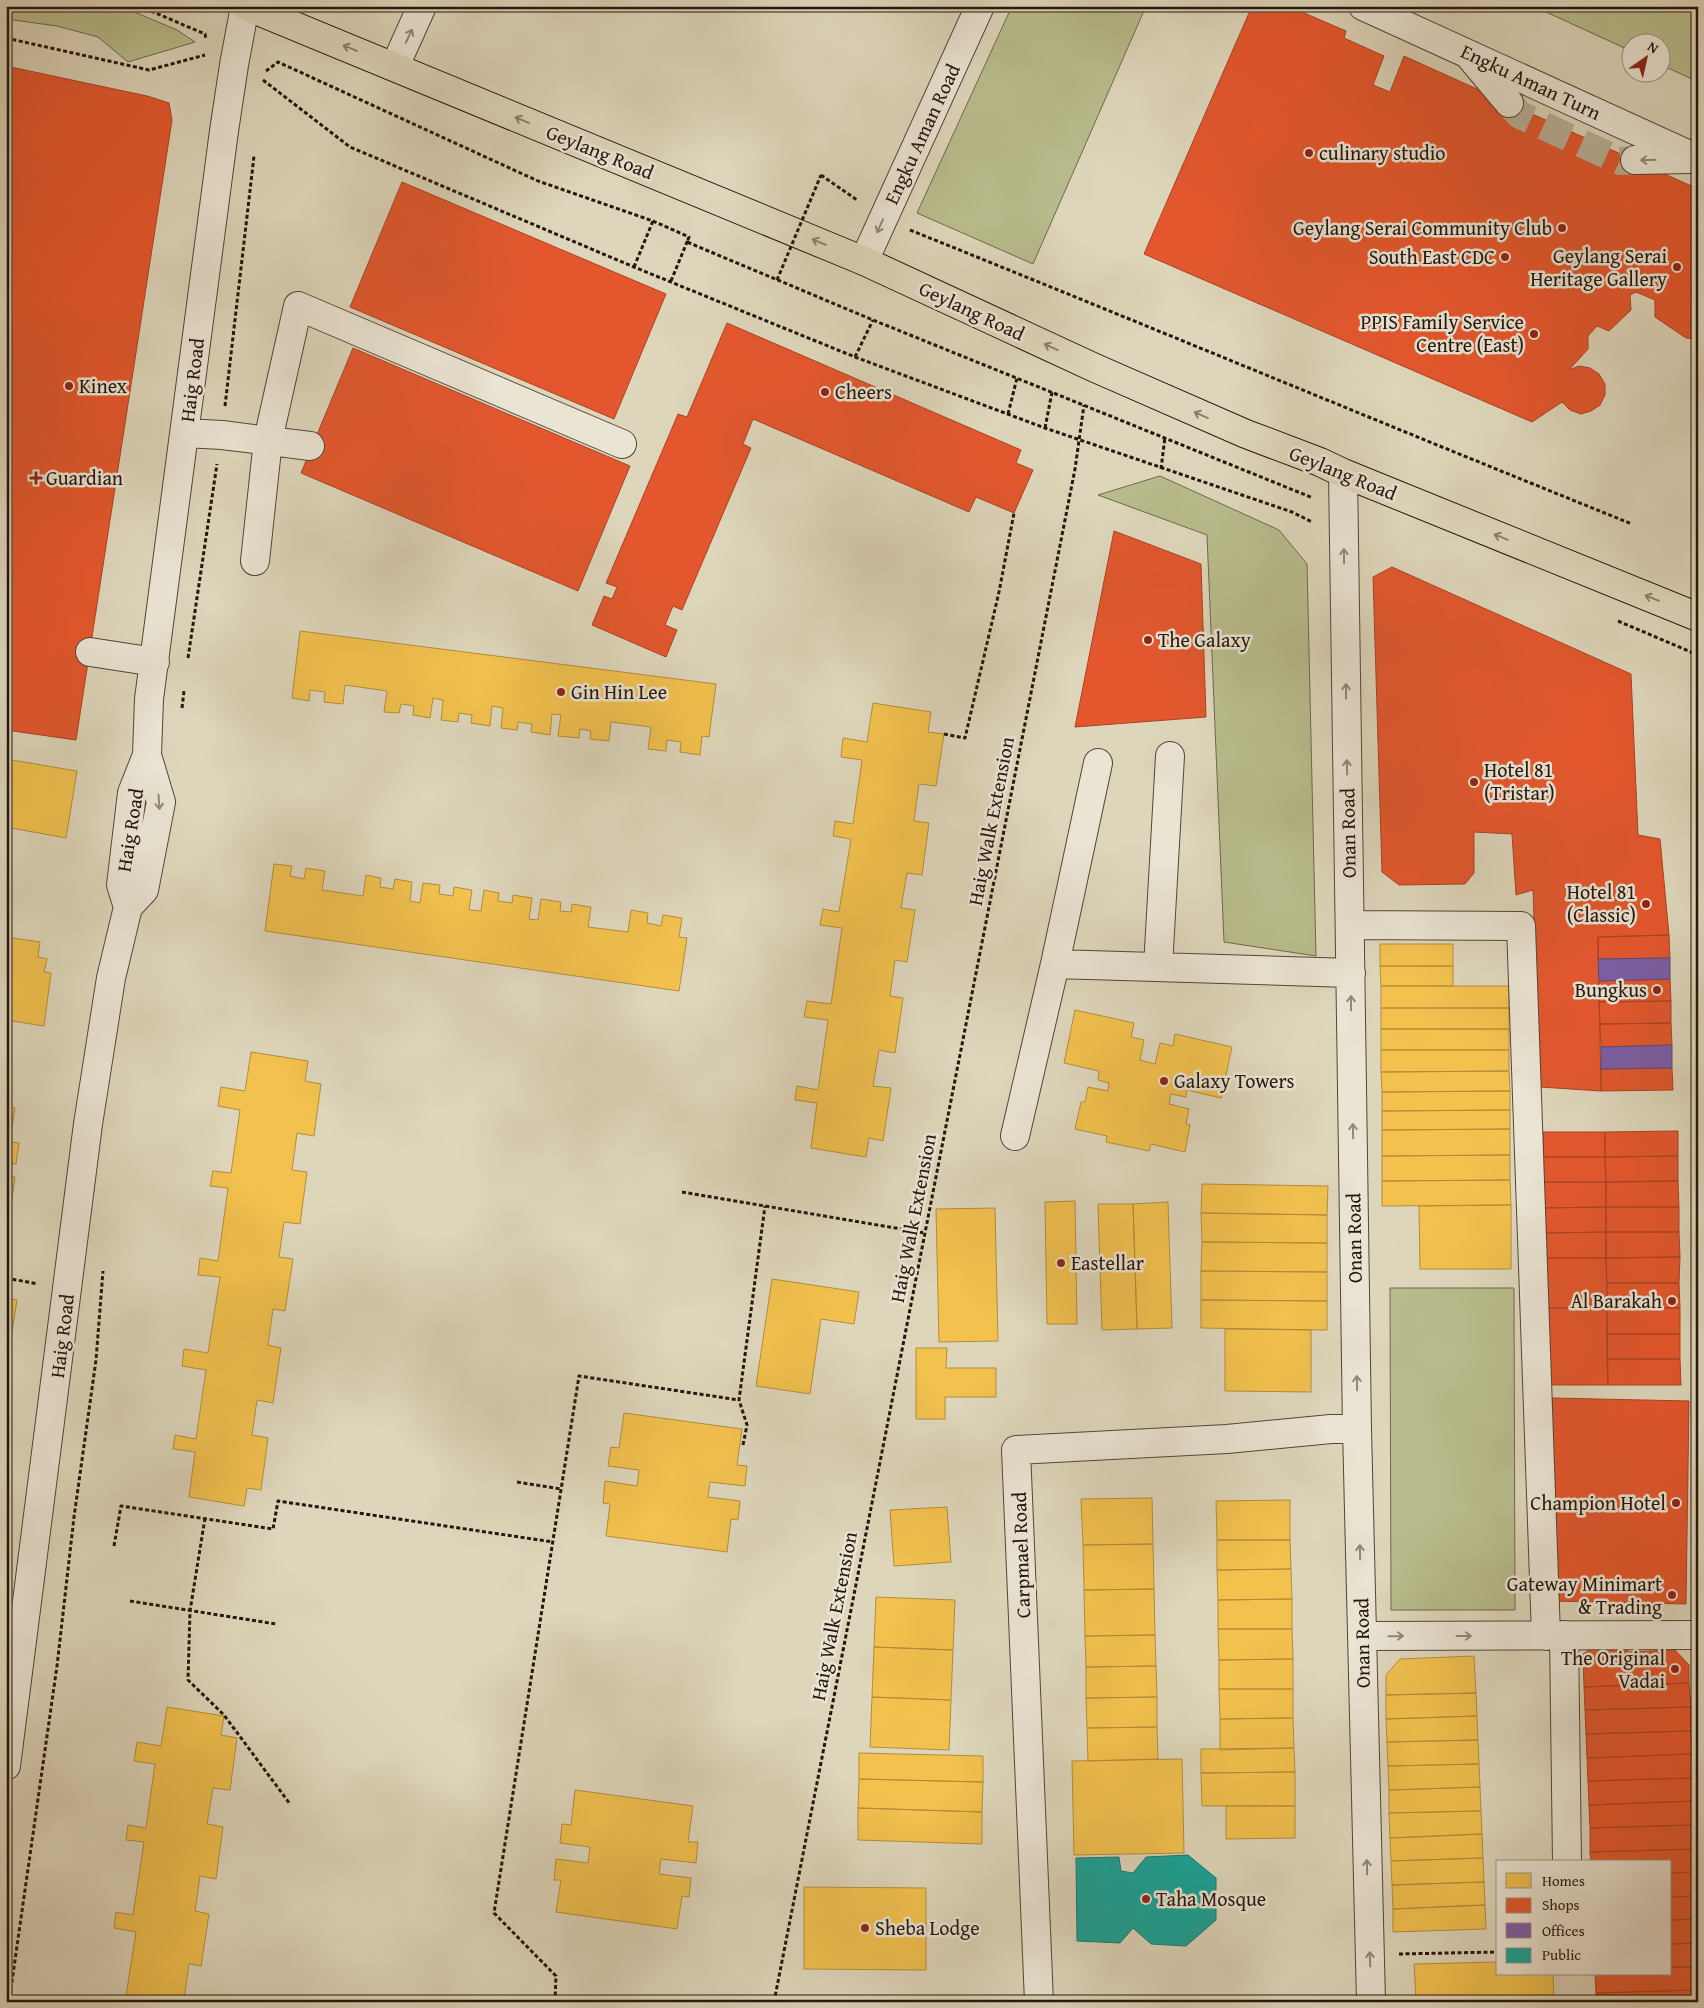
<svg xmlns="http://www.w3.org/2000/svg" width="1704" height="2008" viewBox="0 0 1704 2008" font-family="'Gentium Book Plus',serif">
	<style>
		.green { fill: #b8bc8c; stroke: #6e684d }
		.homes { fill: #f2c14e; stroke: #b48d3b }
		.shops { fill: #e4572e; stroke: #aa4324 }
		.offices { fill: #7b5ea7; stroke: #614879 }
		.public { fill: #17a398; stroke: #1b786f }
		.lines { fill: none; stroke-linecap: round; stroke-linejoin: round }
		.minor-tunnel { stroke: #b9af98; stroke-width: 28; stroke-dasharray: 28 14; stroke-linecap: butt }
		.minor-casing { stroke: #524539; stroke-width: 30 }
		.major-casing { stroke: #24150e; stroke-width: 30 }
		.path { stroke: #24150e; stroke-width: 3; stroke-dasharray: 4 2.5; stroke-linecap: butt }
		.minor { stroke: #eae4d3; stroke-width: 28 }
		.major { stroke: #ded6bb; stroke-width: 28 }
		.path-bridge { stroke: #24150e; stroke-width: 3; stroke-dasharray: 4 2.5; stroke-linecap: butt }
		.oneway { stroke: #91877a }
		.oneway2 { stroke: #8a7f6d }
		.poi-dot { fill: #8f2418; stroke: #eae4d3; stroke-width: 2 }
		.labels { text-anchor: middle; stroke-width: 5; stroke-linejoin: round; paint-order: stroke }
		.street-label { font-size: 20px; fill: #24150e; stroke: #eae4d3 }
		.poi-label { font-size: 20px; fill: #24150e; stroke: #eae4d3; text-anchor: start }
	</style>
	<rect width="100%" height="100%" fill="#ded6bb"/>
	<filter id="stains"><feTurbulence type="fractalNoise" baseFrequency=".004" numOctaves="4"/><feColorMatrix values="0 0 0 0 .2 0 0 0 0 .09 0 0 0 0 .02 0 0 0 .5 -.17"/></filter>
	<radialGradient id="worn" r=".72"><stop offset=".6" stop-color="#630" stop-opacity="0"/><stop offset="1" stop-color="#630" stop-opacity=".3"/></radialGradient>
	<!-- green -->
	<path class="green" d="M6,6H120L177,30L195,42L128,62L98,37L57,26L6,19Z
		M1012,6H1146L1033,264L917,213Z
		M1533,6H1698V82L1662,65V42H1632L1631,51Z
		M1160,476L1279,530L1307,564L1316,956L1224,942L1207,535L1098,495Z
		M1390,1288H1514L1515,1610H1391Z"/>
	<!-- homes -->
	<path class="homes" d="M6,182L15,183L13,192L31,195L33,185L117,199L116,206L148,212L143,247L121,244L109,319L129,322L123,365L6,346V297H8L18,236L6,235Z
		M67,514L98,519L91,570L70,567L60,644L78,646L72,693L6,684V517L66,526Z
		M300,631L716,684L709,737L702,736L700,755L680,752L681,742L667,740L666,751L648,749L651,727L611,722L609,741L590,739L591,731L580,729L579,738L558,736L561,715L552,714L550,735L531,732L532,724L518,722L517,730L501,728L503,708L492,706L490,726L471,723L472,715L459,713L458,722L441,720L443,700L433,698L430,718L413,715L414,706L401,704L399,713L384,712L387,691L345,685L343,704L324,702L325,692L310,690L309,701L292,698Z
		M873,703L931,712L928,732L944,734L936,786L919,784L914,821L929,823L922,875L907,873L901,908L915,910L907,962L895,960L890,996L903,998L895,1053L879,1050L873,1086L891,1088L883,1141L869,1138L866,1157L811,1148L817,1103L795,1100L797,1086L818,1090L828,1020L804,1017L807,1001L831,1004L842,928L820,925L823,909L839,912L851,839L833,836L835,821L853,824L862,760L841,757L843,738L867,742Z
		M6,759L77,771L66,838L6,827Z
		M274,864L292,866L290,876L304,879L306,868L325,871L322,890L363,896L366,875L381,878L380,887L393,889L395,879L412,882L410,901L420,903L423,883L440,885L439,894L453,896L454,887L472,890L469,910L481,911L484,890L499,893L498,901L512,903L513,895L532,898L529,919L538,920L541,899L561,902L560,911L571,912L572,904L591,907L588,927L628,932L631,910L648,913L647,923L661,926L663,915L682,918L679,937L687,938L679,991L265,931Z
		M6,937L40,942L38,957L47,959L44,972L51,973L44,1026L6,1020Z
		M1380,944H1453V966H1380Z
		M1380,966H1453V986H1381Z
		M1381,986H1509V1008H1381Z
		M1381,1008H1509V1029H1381Z
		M1075,1010L1134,1023L1131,1037L1144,1040L1140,1060L1155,1064L1160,1043L1173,1046L1175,1034L1232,1047L1221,1098L1187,1090L1186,1097L1171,1094L1169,1104L1189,1109L1186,1124L1190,1125L1185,1152L1151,1144L1149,1151L1106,1142L1107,1136L1075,1129L1081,1102H1085L1088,1087L1108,1091L1109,1083L1098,1080L1099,1071L1064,1063Z
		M1381,1029H1509V1050H1381Z
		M1381,1050H1509V1071L1381,1072Z
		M251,1052L308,1061L305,1081L321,1084L314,1136L297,1133L292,1170L307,1172L300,1224L284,1222L279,1257L293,1259L285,1311L273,1309L268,1345L281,1348L273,1403L257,1400L252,1435L268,1438L261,1490L247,1488L244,1506L189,1497L195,1452L173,1449L175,1435L196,1439L206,1370L182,1366L184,1349L208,1353L220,1277L198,1275L200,1258L218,1261L228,1188L210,1186L213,1171L231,1173L240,1110L218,1106L221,1087L245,1091Z
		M1509,1071L1510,1091L1382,1092L1381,1072Z
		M1510,1091V1110L1382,1111V1092Z
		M6,1107L15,1108L10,1142L19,1143L16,1164L6,1163Z
		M1510,1110V1129L1382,1130V1111Z
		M1510,1129V1155L1382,1156V1130Z
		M1510,1155V1180L1382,1181V1156Z
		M6,1176L15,1177L12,1198L6,1197Z
		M1510,1180L1511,1205L1382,1206V1181Z
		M1202,1184L1328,1186L1327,1215L1201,1213Z
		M1075,1201L1077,1324H1047L1045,1202Z
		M1168,1202L1172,1328L1137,1329L1133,1204Z
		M1098,1204H1133L1137,1329L1102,1330Z
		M1511,1205V1269H1420L1419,1206Z
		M995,1208L998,1341L939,1342L936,1209Z
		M1201,1213L1327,1215V1243L1202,1242Z
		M1202,1242L1327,1243V1272L1201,1271Z
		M1201,1271L1327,1272V1301L1201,1300Z
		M772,1279L859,1292L854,1324L821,1319L810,1394L756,1386Z
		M6,1298L17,1300L13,1326L6,1325Z
		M1201,1300L1327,1301V1330L1201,1328Z
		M6,1325L13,1326L8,1354H6Z
		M1225,1329L1311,1330V1392L1225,1391Z
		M916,1348H947L946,1368H996V1397H945V1419H916Z
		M624,1413L742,1429L737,1465L747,1466L745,1486L710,1482L708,1497L740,1501L738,1520L731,1519L727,1552L606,1536L610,1504L603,1503L605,1481L637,1486L639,1470L608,1466L611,1447L619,1448Z
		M1152,1498L1153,1544L1083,1545L1081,1499Z
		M1290,1500V1540H1217L1216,1501Z
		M947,1507L951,1562L894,1566L890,1510Z
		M1217,1540H1290L1291,1569L1217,1570Z
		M1153,1544L1154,1589L1084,1590L1083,1545Z
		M1291,1569L1292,1599L1218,1600L1217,1570Z
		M1154,1589L1155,1635L1085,1636L1084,1590Z
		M876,1597L955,1600L953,1650L874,1647Z
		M1292,1599V1629H1218V1600Z
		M1218,1629H1292L1293,1659L1219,1660Z
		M1155,1635L1156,1666L1086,1667L1085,1636Z
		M874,1647L953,1650L951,1700L872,1697Z
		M1474,1656L1476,1693L1386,1695V1675L1400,1659Z
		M1293,1659V1689H1219V1660Z
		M1156,1666L1157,1697L1086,1698V1667Z
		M1219,1689H1293V1718L1220,1719Z
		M1476,1693L1477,1716L1386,1719V1695Z
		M872,1697L951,1700L949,1750L870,1747Z
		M1157,1697V1727L1087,1728L1086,1698Z
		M167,1707L224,1716L221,1735L237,1738L230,1790L213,1788L207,1824L223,1827L216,1879L200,1876L195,1911L209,1914L201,1966L189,1964L184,2000L197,2002H125L136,1932L114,1928L116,1912L133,1915L144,1842L126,1840L128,1825L146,1828L155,1764L134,1761L137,1742L161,1746Z
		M1477,1716L1478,1740L1387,1742L1386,1719Z
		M1293,1718L1294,1748L1220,1750V1719Z
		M1157,1727L1158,1759L1088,1761L1087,1728Z
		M1478,1740L1479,1764L1388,1766L1387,1742Z
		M1294,1748L1295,1772L1201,1773V1749Z
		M859,1753L983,1756V1782L859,1779Z
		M1182,1759L1184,1853L1074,1855L1072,1761Z
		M1479,1764L1480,1787L1389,1790L1388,1766Z
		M1295,1772V1806H1202L1201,1773Z
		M859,1779L983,1782L982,1812L858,1808Z
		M1480,1787L1481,1811L1389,1813V1790Z
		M575,1790L693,1806L688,1842H698L696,1863L661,1859L659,1874L691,1878L689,1897L682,1896L677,1929L556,1912L561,1880H554L556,1859L588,1863L590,1847L560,1843L562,1824L571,1825Z
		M1226,1806H1295V1838L1226,1839Z
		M858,1808L982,1812V1844L858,1840Z
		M1481,1811L1482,1834L1390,1838L1389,1813Z
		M1482,1834L1483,1858L1391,1861L1390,1838Z
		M1483,1858L1484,1882L1392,1885L1391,1861Z
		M1484,1882L1485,1905L1393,1909L1392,1885Z
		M804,1887L926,1888V1970L804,1969Z
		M1485,1905L1486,1929L1393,1932V1909Z
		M1498,1962V1974H1553L1554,1997L1416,2000L1414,1964Z
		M1219,1997L1305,1998V2002H1219Z
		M1554,1997V2002H1416V2000Z
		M923,1999V2002H854Z"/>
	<!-- shops -->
	<path class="shops" d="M1252,6H1288L1346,31L1344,38L1384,56L1373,85L1390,92L1404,56L1698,189V339L1686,338L1655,317V300L1636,292L1630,295L1631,310L1609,331L1597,326L1588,336V349L1569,370L1579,366L1590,368L1599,374L1605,384V395L1600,405L1591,411L1581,414L1570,410L1562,402L1532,422L1144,254Z
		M6,66L147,96L169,103L172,120L76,740L6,730Z
		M402,182L666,294L614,419L350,307Z
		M727,323L1021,450L1016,463L1033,470L1014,513L976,497L969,512L753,419L743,444L751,448L682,610L673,606L665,625L677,630L666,657L592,625L604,596L612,599L617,587L606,583L678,414L687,417Z
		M353,348L630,466L578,591L301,473Z
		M1114,531L1201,564L1206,717L1075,727Z
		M1392,567L1631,674L1638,835L1660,839L1669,935L1598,937L1601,1091L1540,1087L1533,890L1516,895L1512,834L1474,832V873L1465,884L1399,885L1382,872L1373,577Z
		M1669,935L1670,958L1598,959V937Z
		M1670,979L1671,1001L1599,1002V981Z
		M1671,1001V1023L1600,1024L1599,1002Z
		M1671,1023L1672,1045L1601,1047L1600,1024Z
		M1672,1068L1673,1090L1601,1091V1069Z
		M1678,1131V1156L1605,1157V1132Z
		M1543,1132H1605V1157H1543Z
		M1678,1156V1181L1606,1182L1605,1157Z
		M1543,1157H1605L1606,1182H1543Z
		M1678,1181L1679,1207H1606V1182Z
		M1543,1182H1606V1207L1543,1208Z
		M1606,1207V1232L1544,1233L1543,1208Z
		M1606,1207H1679V1232H1606Z
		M1606,1232V1258H1544V1233Z
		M1606,1232H1679L1680,1257L1606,1258Z
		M1680,1257L1679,1283H1607L1606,1258Z
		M1544,1258H1606L1607,1308H1545Z
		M1607,1283H1679L1680,1308H1607Z
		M1545,1308H1607L1608,1385H1546Z
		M1607,1308H1680V1334H1607Z
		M1607,1334H1680V1359H1607Z
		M1607,1359H1680L1681,1385H1608Z
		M1552,1398L1689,1401L1686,1604L1549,1601Z
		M1626,1642L1628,1652L1675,1650L1689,1665V1683L1584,1687L1583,1654L1600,1643Z
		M1689,1683L1691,1707L1585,1710L1584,1687Z
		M1691,1707V1731L1586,1734L1585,1710Z
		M1691,1731L1692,1754L1587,1758L1586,1734Z
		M1692,1754L1693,1778L1588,1781L1587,1758Z
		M1693,1778L1694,1801L1589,1805L1588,1781Z
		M1694,1801L1695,1825L1590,1828L1589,1805Z
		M1695,1825L1696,1849L1590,1852V1828Z
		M1696,1849L1697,1872L1670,1873V1862H1591L1590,1852Z
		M1697,1872L1698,1896L1670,1897V1873Z
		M1698,1896V1919L1670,1920V1897Z
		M1698,1919V1943L1670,1944V1920Z
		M1698,1943V1967H1670V1944Z
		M1670,1967H1698V1990L1596,1993L1595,1974H1670Z
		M1698,1990V2002H1596V1993Z"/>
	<!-- offices -->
	<path class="offices" d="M1670,958V979L1599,981L1598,959Z
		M1672,1045V1068L1601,1069V1047Z"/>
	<!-- public -->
	<path class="public" d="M1188,1855L1216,1878V1920L1186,1946L1151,1944L1133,1928L1120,1943L1077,1941L1076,1858L1119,1857L1121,1871L1133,1873L1146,1857Z"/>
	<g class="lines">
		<!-- minor-tunnel -->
		<path class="minor-tunnel" d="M1509,103L1520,115L1620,161L1635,160"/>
		<!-- minor casing -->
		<g class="minor-casing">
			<path id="minor" d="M1363,6L1698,159
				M1472,59L1509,103
				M395,66L422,6
				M1635,160L1690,159
				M864,261L980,6
				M185,433L222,435L310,446
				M1343,473L1357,1429L1371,2002
				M255,561L268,440L298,306L622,444
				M90,652L155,662
				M128,907L144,890L161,802L147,755L149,699L224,131L234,65L245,6
				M1350,925L1521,926L1546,1636
				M1055,964L1351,973
				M1158,967L1170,756
				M1015,1136L1055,964L1098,763
				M1564,1635L1567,1862
				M1362,1636L1698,1635
				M6,1766L88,1124L111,978L128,907L121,885L132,793L147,755
				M1039,2002L1016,1450L1227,1439L1331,1429H1357"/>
		</g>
		<!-- major casing -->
		<g class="major-casing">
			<path id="major" d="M246,6L864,261L1095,368L1246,434L1320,462L1343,473L1698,617"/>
		</g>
		<!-- path -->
		<path class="path" d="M139,6L205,34L206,40
			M6,38L149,70L205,55
			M266,71L278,62L538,181L653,221L689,237L687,242L873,320L1313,498
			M263,80L350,147L634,267L855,357L1045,428L1292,512L1312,522
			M821,175L857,200
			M910,230C1151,327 1391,427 1632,524
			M634,267L653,221
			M671,281L687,242L689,243
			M855,357L873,320
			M225,406L254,156
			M1008,414L1017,378
			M1045,428L1052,392
			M1161,469L1165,437
			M1618,621L1698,655
			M188,658L217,464
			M182,708L184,691
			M944,734L965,738L999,592L1014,513
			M682,1192L925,1233
			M6,1278L38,1284
			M743,1445L747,1425L739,1400L765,1206
			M517,1482L561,1489
			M205,1518L190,1611L188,1680L224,1715L290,1804
			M114,1546L121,1506L273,1529L278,1501L553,1542
			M130,1601L276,1624
			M1399,1954L1498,1952
			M9,2002L57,1666L74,1517L96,1360L103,1271
			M555,2002L556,1976L494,1913L579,1376L739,1400
			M774,2002L1075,469L1084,405"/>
		<!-- minor -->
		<use href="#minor" class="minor"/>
		<!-- major -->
		<use href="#major" class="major"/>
		<!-- path-bridge -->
		<path class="path-bridge" d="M777,280L821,175"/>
	</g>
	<!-- one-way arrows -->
	<defs><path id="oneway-shaft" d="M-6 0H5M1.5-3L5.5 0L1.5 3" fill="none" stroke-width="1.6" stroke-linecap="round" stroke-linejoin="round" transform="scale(1.25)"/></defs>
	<g class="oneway">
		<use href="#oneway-shaft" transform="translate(409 36) rotate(-65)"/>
		<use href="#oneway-shaft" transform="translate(1648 160) rotate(178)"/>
		<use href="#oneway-shaft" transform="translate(880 226) rotate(114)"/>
		<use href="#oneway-shaft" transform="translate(1344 556) rotate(-91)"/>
		<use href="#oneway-shaft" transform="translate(1346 691) rotate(-90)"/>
		<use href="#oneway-shaft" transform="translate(1347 767) rotate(-91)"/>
		<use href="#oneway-shaft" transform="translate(159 802) rotate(86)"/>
		<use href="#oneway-shaft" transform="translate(1351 1003) rotate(-90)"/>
		<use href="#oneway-shaft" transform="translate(1353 1131) rotate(-91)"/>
		<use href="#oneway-shaft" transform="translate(1357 1383) rotate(-91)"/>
		<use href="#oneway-shaft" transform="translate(1360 1552) rotate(-91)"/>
		<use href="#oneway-shaft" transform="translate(1396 1636) rotate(-1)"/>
		<use href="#oneway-shaft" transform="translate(1464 1636)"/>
		<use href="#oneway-shaft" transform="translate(1367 1867) rotate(-91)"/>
		<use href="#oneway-shaft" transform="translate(1370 1959) rotate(-92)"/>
	</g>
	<g class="oneway2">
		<use href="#oneway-shaft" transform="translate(350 48) rotate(-158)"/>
		<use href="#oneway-shaft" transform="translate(522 120) rotate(-157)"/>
		<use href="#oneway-shaft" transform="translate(819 242) rotate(-157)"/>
		<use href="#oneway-shaft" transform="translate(1051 347) rotate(-155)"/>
		<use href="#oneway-shaft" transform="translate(1201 415) rotate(-156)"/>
		<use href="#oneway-shaft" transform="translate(1501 537) rotate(-158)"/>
		<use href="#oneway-shaft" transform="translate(1652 598) rotate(-158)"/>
	</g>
	<!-- markers -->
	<g class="poi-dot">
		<circle cx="1309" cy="153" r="5"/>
		<circle cx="1562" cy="228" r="5"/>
		<circle cx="1505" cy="257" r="5"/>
		<circle cx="1677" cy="267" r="5"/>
		<circle cx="1534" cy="334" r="5"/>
		<circle cx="69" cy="386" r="5"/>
		<circle cx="825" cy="392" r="5"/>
		<path d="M33.5 470.5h5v5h5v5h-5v5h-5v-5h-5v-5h5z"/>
		<circle cx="1148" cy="640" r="5"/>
		<circle cx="561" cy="692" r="5"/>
		<circle cx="1474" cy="782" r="5"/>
		<circle cx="1646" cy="904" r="5"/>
		<circle cx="1657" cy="990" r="5"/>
		<circle cx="1164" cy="1081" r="5"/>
		<circle cx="1061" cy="1263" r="5"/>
		<circle cx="1672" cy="1301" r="5"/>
		<circle cx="1676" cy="1503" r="5"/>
		<circle cx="1672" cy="1595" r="5"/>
		<circle cx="1675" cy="1669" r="5"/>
		<circle cx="1146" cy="1899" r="5"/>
		<circle cx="865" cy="1928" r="5"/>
	</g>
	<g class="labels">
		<!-- street labels -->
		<g class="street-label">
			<text transform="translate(1531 82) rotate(25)" y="7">Engku Aman Turn</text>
			<text transform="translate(922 134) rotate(-65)" y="7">Engku Aman Road</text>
			<text transform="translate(600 152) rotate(22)" y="7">Geylang Road</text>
			<text transform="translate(972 311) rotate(25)" y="7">Geylang Road</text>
			<text transform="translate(192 380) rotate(-83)" y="7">Haig Road</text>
			<text transform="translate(1343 473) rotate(22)" y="7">Geylang Road</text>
			<text transform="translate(991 821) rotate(-79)" y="7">Haig Walk Extension</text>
			<text transform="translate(130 830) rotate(-81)" y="7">Haig Road</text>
			<text transform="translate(1348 833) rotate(-91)" y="7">Onan Road</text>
			<text transform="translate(913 1218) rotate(-79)" y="7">Haig Walk Extension</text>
			<text transform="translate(1354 1238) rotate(-91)" y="7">Onan Road</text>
			<text transform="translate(62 1336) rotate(-83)" y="7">Haig Road</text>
			<text transform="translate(1021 1555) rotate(-92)" y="7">Carpmael Road</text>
			<text transform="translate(834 1616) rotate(-79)" y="7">Haig Walk Extension</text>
			<text transform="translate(1362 1643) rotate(-91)" y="7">Onan Road</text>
		</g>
		<!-- poi labels -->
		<g class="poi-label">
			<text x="1319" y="160">culinary studio</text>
			<text x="1552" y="235" text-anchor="end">Geylang Serai Community Club</text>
			<text x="1667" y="263" text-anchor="end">Geylang Serai<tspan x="1667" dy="23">Heritage Gallery</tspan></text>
			<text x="1495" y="264" text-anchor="end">South East CDC</text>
			<text x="1524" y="329" text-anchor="end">PPIS Family Service<tspan x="1524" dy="23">Centre (East)</tspan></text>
			<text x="79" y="393">Kinex</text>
			<text x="835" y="399">Cheers</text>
			<text x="46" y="485">Guardian</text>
			<text x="1158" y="647">The Galaxy</text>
			<text x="571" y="699">Gin Hin Lee</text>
			<text x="1484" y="777">Hotel 81<tspan x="1484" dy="23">(Tristar)</tspan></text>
			<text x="1636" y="899" text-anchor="end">Hotel 81<tspan x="1636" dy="23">(Classic)</tspan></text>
			<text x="1647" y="997" text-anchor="end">Bungkus</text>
			<text x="1174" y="1088">Galaxy Towers</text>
			<text x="1071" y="1270">Eastellar</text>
			<text x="1662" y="1308" text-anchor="end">Al Barakah</text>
			<text x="1666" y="1510" text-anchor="end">Champion Hotel</text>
			<text x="1662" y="1591" text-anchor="end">Gateway Minimart<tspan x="1662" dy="23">&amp; Trading</tspan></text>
			<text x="1665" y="1665" text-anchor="end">The Original<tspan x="1665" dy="23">Vadai</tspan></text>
			<text x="1156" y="1906">Taha Mosque</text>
			<text x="875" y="1935">Sheba Lodge</text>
		</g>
	</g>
	<!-- margin -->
	<rect width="1704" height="2008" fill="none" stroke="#ded6bb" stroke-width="25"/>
	<rect x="8" y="8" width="1689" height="1993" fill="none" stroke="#24150e" stroke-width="2.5"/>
	<rect x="12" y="12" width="1679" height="1983" fill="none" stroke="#24150e"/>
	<!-- legend -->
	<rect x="1496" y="1860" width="175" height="115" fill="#eae4d3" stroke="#9b9184"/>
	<rect x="1506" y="1873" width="25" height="15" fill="#f2c14e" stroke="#9b9184"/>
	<text x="1542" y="1886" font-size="15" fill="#24150e">Homes</text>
	<rect x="1506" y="1898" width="25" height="15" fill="#e4572e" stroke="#9b9184"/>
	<text x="1542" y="1910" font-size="15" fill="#24150e">Shops</text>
	<rect x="1506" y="1923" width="25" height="15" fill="#7b5ea7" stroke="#9b9184"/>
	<text x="1542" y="1936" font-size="15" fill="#24150e">Offices</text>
	<rect x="1506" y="1948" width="25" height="15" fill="#17a398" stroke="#9b9184"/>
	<text x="1542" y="1960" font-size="15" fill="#24150e">Public</text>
	<!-- north arrow -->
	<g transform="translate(1646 58) rotate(34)"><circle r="24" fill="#eae4d3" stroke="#9b9184"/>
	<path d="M0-4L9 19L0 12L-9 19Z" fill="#8f2418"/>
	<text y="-8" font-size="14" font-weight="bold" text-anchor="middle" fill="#24150e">N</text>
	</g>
	<rect width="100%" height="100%" filter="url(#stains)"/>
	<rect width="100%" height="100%" fill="url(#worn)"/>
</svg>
